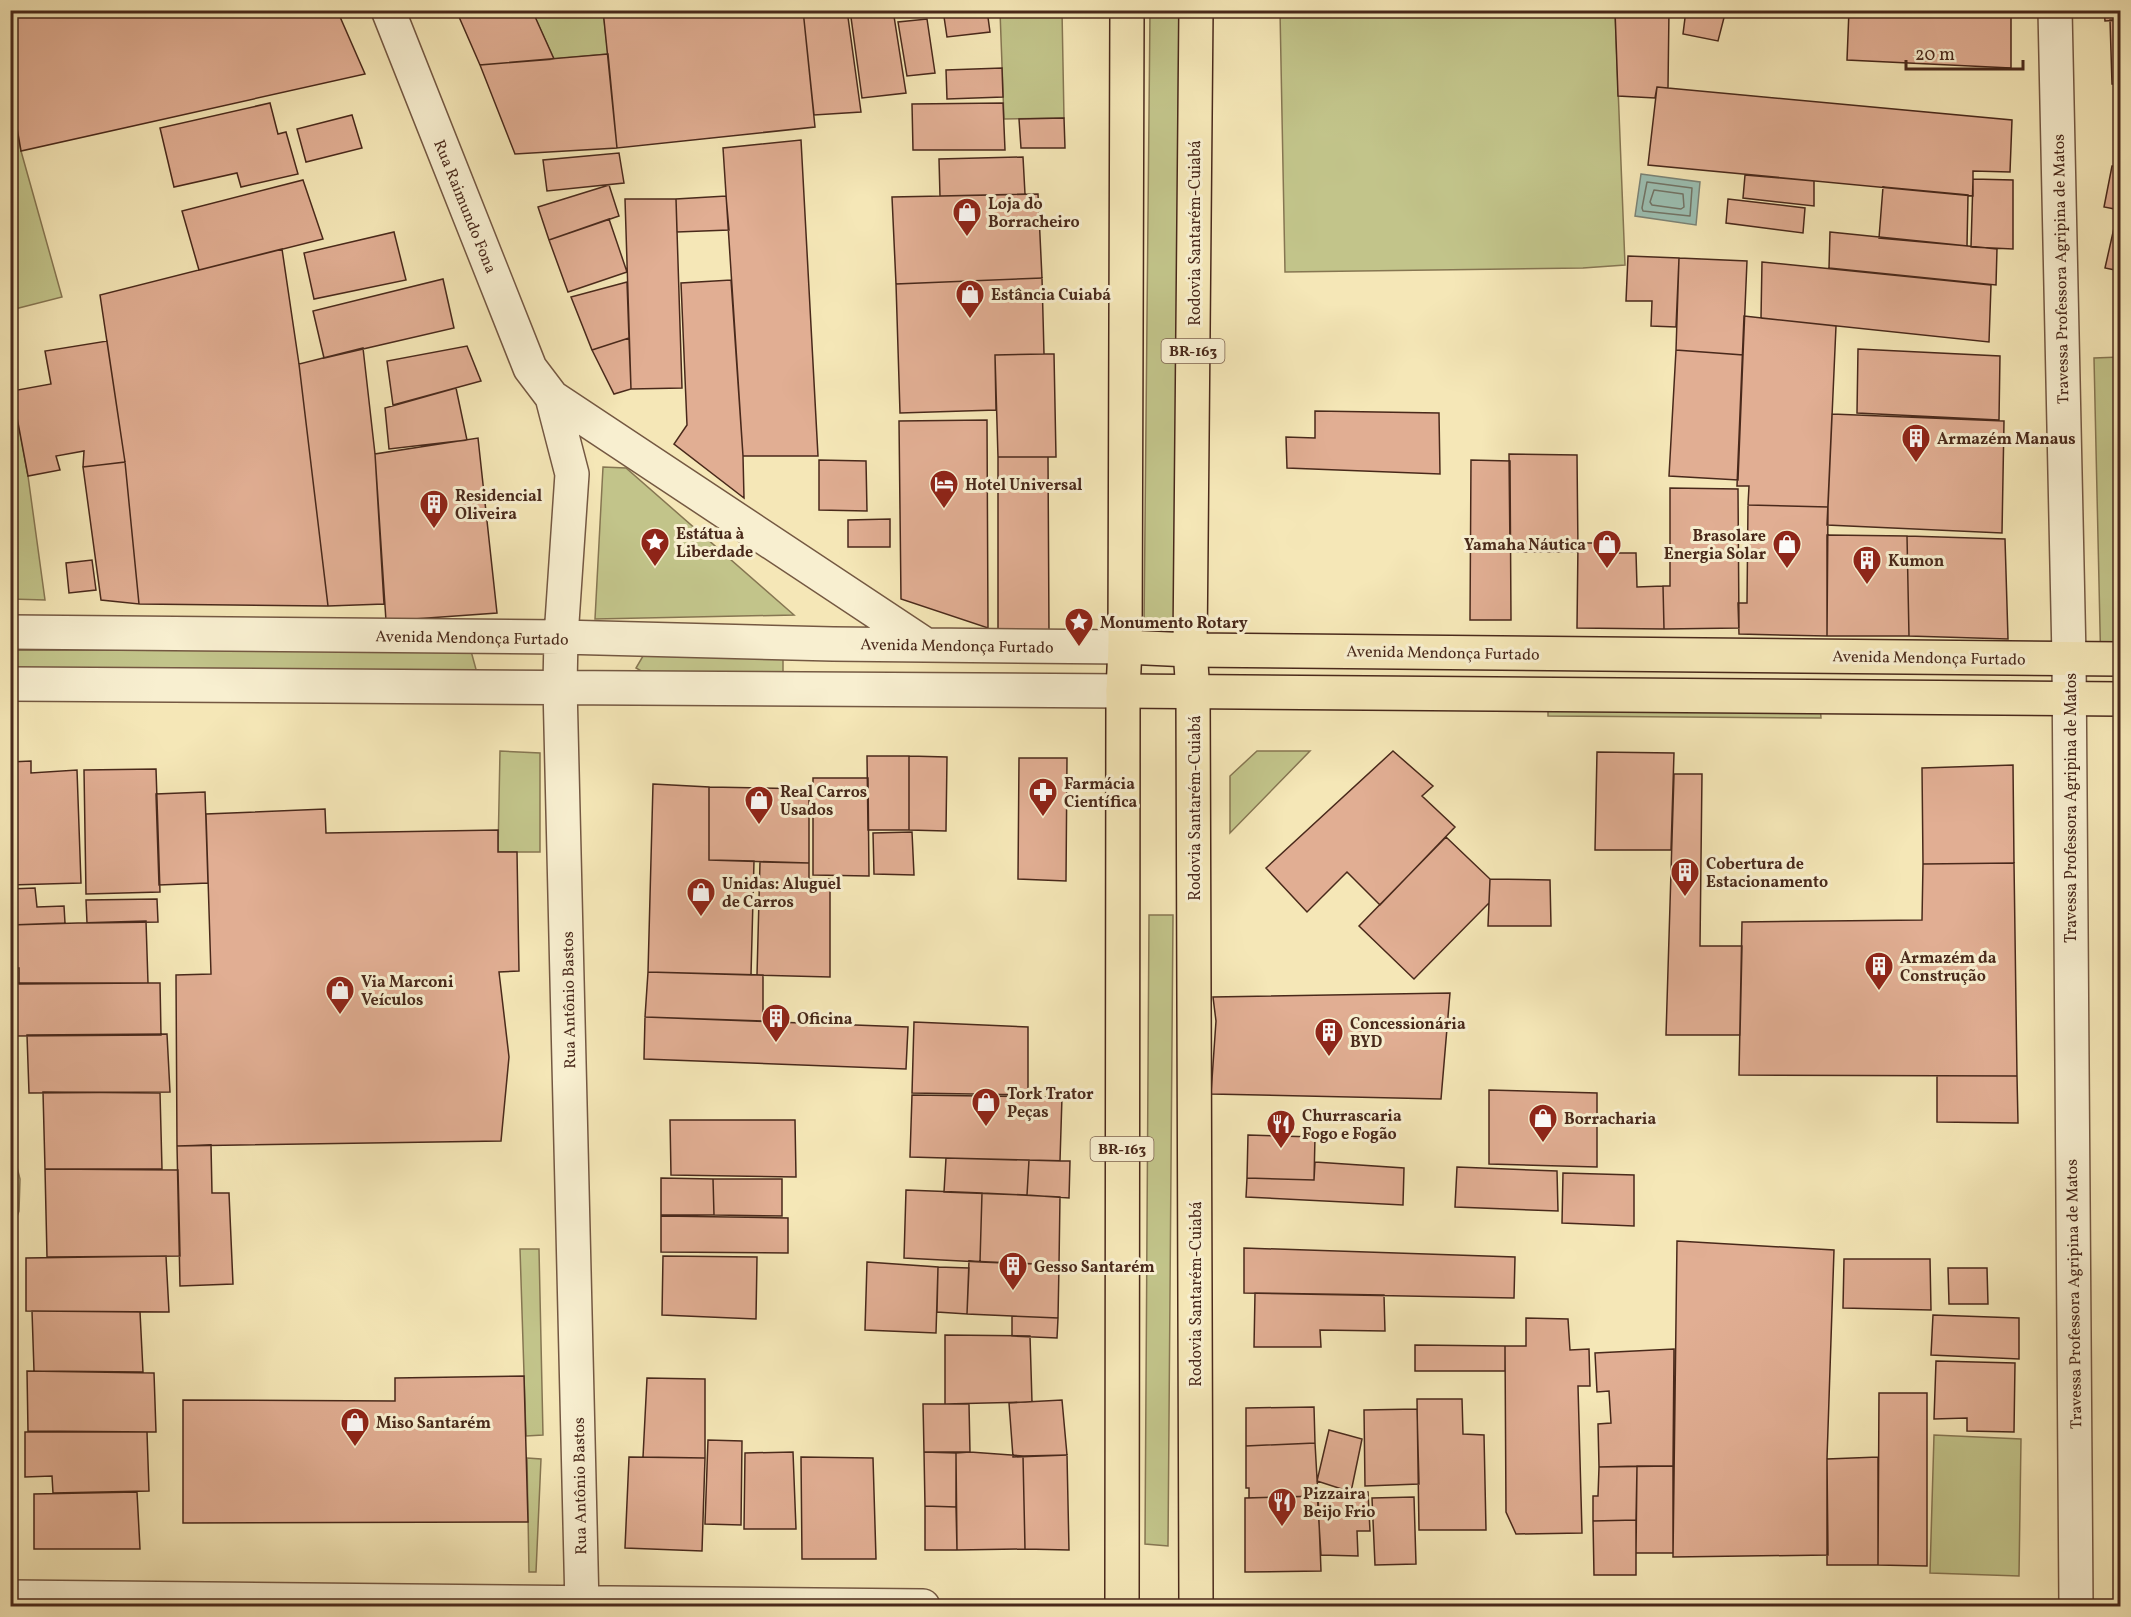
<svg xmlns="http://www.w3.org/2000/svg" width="2131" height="1617" viewBox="0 0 2131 1617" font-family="Vollkorn,serif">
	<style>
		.green { fill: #c2c48a; stroke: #867652; stroke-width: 1.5 }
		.water { fill: #9cbfb2; stroke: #7b8376; stroke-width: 1.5 }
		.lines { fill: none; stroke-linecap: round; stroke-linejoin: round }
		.shore { stroke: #727466; stroke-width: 1.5 }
		.building { fill: #e1ae93; stroke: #49291b; stroke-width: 1.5 }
		.minor-casing { stroke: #745842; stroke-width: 36 }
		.major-casing { stroke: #49291b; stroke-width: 36 }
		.highway-casing { stroke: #49291b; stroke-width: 36 }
		.minor { stroke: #f8efd0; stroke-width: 33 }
		.major { stroke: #f5e7b7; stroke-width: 33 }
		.highway { stroke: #f5e7b7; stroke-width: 33 }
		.labels { text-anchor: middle; stroke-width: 6; stroke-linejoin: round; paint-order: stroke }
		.shield { fill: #f8efd0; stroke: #7e6451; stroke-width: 1.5 }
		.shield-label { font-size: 15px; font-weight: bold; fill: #49291b }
		.poi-label { font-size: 16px; font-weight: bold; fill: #49291b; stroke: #f8efd0; text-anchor: start }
		.street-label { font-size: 16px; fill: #49291b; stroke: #f8efd0 }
	</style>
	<rect width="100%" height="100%" fill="#f5e7b7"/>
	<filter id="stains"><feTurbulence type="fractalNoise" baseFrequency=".00333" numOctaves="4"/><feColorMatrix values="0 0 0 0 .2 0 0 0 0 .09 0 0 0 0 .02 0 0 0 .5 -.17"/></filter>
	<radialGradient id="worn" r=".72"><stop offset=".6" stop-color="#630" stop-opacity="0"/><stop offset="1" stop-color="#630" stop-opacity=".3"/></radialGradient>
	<!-- green -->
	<path class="green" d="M532,11H603L608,54L554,59Z
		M1000,11H1062L1064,118L1004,119Z
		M1150,11H1179L1175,630L1170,638L1148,635L1144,628Z
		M1280,11H1615L1625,265L1583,268L1285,272Z
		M10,88L21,151L62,297L11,310Z
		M2120,357V673H2101L2094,358Z
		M11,382L28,476L45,600L11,599Z
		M603,467L626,468L794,615L595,619Z
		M11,650L471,651L477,673L11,668Z
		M643,656L783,658V677L650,676L636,668Z
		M1548,701L1820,704L1821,718L1548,716Z
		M500,751L540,753V852H498Z
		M1257,751H1310L1230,833V776Z
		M1149,915H1173L1168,1546L1145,1544Z
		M11,1143L20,1179L19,1211L11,1233Z
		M520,1249H539L543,1435L526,1436Z
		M1934,1435L2021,1439L2019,1576L1930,1573Z
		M527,1458L541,1459L536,1572H529Z"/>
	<!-- water -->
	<path class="water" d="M1641,174L1700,182L1696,225L1635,216Z"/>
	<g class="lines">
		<!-- shore -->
		<path class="shore" d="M1647,182L1692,188L1690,216L1643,211L1642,208Z
			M1654,190L1683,194L1684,207L1681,209L1652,205L1650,202Z"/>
	</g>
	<!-- building -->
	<path class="building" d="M10,10H32L10,15Z
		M32,10H337L365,74L21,151L10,88V15Z
		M456,10H532L554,59L480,65Z
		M603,10H803L815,127L617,148Z
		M803,10H847L861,112L814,115Z
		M850,10H893L906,93L862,98Z
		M943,10H987L990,32L947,37Z
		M1615,10H1669L1668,88L1657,87L1655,98L1618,96Z
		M1686,10H1726L1718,41L1683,34Z
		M1849,10H1966L2011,13V68L1847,60Z
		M1966,10H2011V13Z
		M2104,10H2120V20L2105,21Z
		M927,19L935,73L907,76L898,22Z
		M2110,20H2120V84H2112Z
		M608,54L617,148L515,154L480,65Z
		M1002,68L1003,97L947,99L946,70Z
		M1657,87L2012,120L2010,172L1973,171V196L1648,165Z
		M270,103L278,134L286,132L298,174L241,187L237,173L174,187L160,128Z
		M1003,103L1005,150H913L912,104Z
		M352,115L362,148L306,162L297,129Z
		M1064,118L1065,148H1021L1019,119Z
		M801,140L818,456H743L723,148Z
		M619,153L624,183L547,191L543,160Z
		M1023,157L1025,194L940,196L939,159Z
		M2112,166L2120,167V210L2104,207Z
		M1745,175L1814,181V206L1743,198Z
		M1973,179L2013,180V249L1971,247Z
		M303,180L323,239L199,270L182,211Z
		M609,185L619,216L549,240L538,207Z
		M1883,187L1968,195L1967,246L1879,238Z
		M1038,194L1042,278L896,284L892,197Z
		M726,196L729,230L677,232L676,199Z
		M625,199H676L682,388L631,389Z
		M1728,199L1805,208L1803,233L1726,223Z
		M2118,210H2120V271L2105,268Z
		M609,219L627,272L568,292L549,240Z
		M394,232L406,280L314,299L304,253Z
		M1830,232L1997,249L1996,285L1829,268Z
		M282,249L299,364L328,606L139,604L125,462L100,295Z
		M1628,256L1679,258L1676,327L1651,326L1652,301H1626Z
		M1679,258L1747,261L1743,355L1676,350Z
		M1762,262L1991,285L1989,342L1761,318Z
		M1042,278L1044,354L995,355L996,410L900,413L896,284Z
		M443,279L454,328L324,358L313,311Z
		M731,280L743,456L744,498L674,444L687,425L681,283Z
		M627,282L629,338L592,350L571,297Z
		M1744,316L1836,326L1828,507L1748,505L1749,486H1737Z
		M629,338L631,389L614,394L592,350Z
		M107,341L125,462L83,467L84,451L56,456L60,470L28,476L12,391L51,384L45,351Z
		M467,346L481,381L393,405L387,361Z
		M363,348L375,454L384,604L328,606L299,364Z
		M1858,349L2000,356L1999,420L1857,413Z
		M1676,350L1743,355L1738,480L1669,476Z
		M1044,354H1054L1056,457H998L995,355Z
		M456,388L467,440L389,449L385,408Z
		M1315,411L1439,413L1440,474L1287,468L1286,437L1315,438Z
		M1832,414L2004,421L2002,533L1827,525Z
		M987,420L988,628L901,599L899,421Z
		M478,438L497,613L386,621L375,454Z
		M1509,454L1577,455L1578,552H1510Z
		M998,457H1048L1049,632L998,630Z
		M819,460L866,461L867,511L819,510Z
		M1471,460L1510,461L1511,620H1470Z
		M125,462L139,604L101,600L83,467Z
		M1670,488L1738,489L1739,628L1664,629L1663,586H1670Z
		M1748,505L1828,507L1827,636L1739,634L1738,603H1747Z
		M890,519V547H848V520Z
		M1827,535L1907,536L1909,636H1827Z
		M1907,536L2005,539L2008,639L1909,636Z
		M1578,543H1605V553H1636L1637,587L1663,586L1664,629L1577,628Z
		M92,560L96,590L69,593L66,563Z
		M1393,751L1433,786L1422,796L1455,827L1380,905L1347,872L1307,912L1266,868Z
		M1597,752L1674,753L1671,850H1595Z
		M867,756H909V830H868Z
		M909,756L947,757L946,831L909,830Z
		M1019,758H1067L1066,881L1018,879Z
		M31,761V773L77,770L81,883L10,885V762Z
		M2013,765L2014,863L1923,864L1922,768Z
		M156,769L160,892L86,894L84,770Z
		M1674,774H1702L1700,946H1742L1740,1035H1666Z
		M813,778H868L869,876L813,875Z
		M653,784L709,787V860L754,861L751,975L648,972Z
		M709,787L809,789V863L709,860Z
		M205,792L208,883L159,885L156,794Z
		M325,809L326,833L498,830V852H517L519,971L499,972L509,1057L501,1141L177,1146L176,975L211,974L206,814Z
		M912,832L914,875L874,874L873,833Z
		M1446,837L1490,879L1489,903L1414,979L1359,926Z
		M760,862L809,863V879H830V977L757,975Z
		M2014,863L2017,1076L1739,1075L1742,922L1922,920L1923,864Z
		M1490,879L1550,880L1551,926H1488Z
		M35,888L37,907L64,906L65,923L10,925V889Z
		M157,899L158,922L87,923L86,900Z
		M146,921L148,983L19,984V968H11L10,925Z
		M648,972L763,975V1021L645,1017Z
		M10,983H160L161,1035L11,1036Z
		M1450,993L1441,1099L1211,1094L1216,1021L1213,997Z
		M645,1017L908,1027L906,1069L644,1059Z
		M914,1022L1028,1027V1095L912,1093Z
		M167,1034L170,1092L29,1093L27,1035Z
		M1937,1076H2017L2018,1123L1937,1122Z
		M1489,1090L1597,1093V1167L1489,1164Z
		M43,1092L160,1093L162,1169H45Z
		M912,1095L1062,1097L1060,1161L910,1157Z
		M670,1120H795L796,1177L671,1175Z
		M1248,1135L1315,1137L1314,1180L1247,1178Z
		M211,1145L212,1193H229L233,1284L180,1286L177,1146Z
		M946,1158L1029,1160L1027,1195L944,1192Z
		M1029,1160L1070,1161L1069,1198L1027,1195Z
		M1315,1162L1404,1168L1403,1205L1246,1197L1247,1178L1314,1180Z
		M1457,1167L1557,1171L1558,1211L1455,1207Z
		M45,1169L178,1170L180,1256L47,1257Z
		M1563,1173L1634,1175V1226L1562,1223Z
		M661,1178L713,1179L714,1215H661Z
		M713,1179H782V1216L714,1215Z
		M906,1190L982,1193L980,1262L904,1258Z
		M982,1193L1060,1197L1059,1265L980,1262Z
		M661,1216L788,1218V1253L661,1252Z
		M1677,1241L1834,1250L1827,1459L1828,1555L1673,1557Z
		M1244,1248L1515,1257L1514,1298L1244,1293Z
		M166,1256L169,1312L26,1311V1258Z
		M663,1256L757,1257L756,1319L662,1315Z
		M1844,1259H1930L1931,1310L1843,1308Z
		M969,1261L1059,1265L1058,1318L967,1314Z
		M867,1262L938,1267L936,1333L865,1330Z
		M938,1267L969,1268L967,1314L937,1312Z
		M1948,1268H1987L1988,1304H1949Z
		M1255,1293L1384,1295L1385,1331L1320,1330L1321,1347H1254Z
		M32,1311L140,1312L143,1372L34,1371Z
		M1933,1315L2019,1318V1359L1931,1355Z
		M1012,1316L1058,1318L1057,1338L1012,1336Z
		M1526,1318L1568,1319L1570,1350L1589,1349L1590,1386H1578L1582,1533L1516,1534L1506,1512L1505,1346H1526Z
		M945,1335L1030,1336L1032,1402L945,1404Z
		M1415,1345L1505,1346V1371H1415Z
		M1674,1349L1673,1466L1599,1467L1598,1424L1611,1423L1609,1391L1597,1392L1595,1353Z
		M1936,1361L2015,1363L2014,1432L1967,1431V1418L1934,1419Z
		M27,1371L154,1373L156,1432L28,1431Z
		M524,1376L528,1522L183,1523V1400L395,1401V1378Z
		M647,1378L705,1379V1458L643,1457Z
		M1879,1393H1927V1566L1878,1565Z
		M1417,1399H1462L1463,1434L1484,1435L1486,1530H1419Z
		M1062,1400L1067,1455L1013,1457L1009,1403Z
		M923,1404H969L970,1452H924Z
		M1314,1407L1315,1443L1246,1446V1408Z
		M1417,1409L1419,1484L1365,1486L1364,1410Z
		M1329,1430L1362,1439L1351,1492L1317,1481Z
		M25,1432H147L149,1491L53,1493L52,1476L25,1477Z
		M708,1440L742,1441L741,1525L705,1524Z
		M1315,1443L1318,1496L1249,1498V1488H1246V1446Z
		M793,1452L796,1529H744L745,1453Z
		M924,1452L956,1453V1507L925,1506Z
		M970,1452L1023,1456L1025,1549L957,1550L956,1453Z
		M1067,1455L1069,1550L1025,1549L1023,1456Z
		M629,1457L705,1458L702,1551L625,1548Z
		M801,1457L873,1458L876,1559H802Z
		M1878,1457V1565H1827V1459Z
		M1637,1466H1673V1553H1636Z
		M1637,1466L1636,1520L1593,1521V1496H1598L1599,1467Z
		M137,1492L140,1549H34V1494Z
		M1317,1492H1368L1370,1531H1357L1358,1556L1321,1555Z
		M1318,1496L1321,1571L1245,1572V1498Z
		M1414,1497L1416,1564L1375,1565L1372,1498Z
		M925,1506L956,1507L957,1550H925Z
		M1636,1520V1575H1594L1593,1521Z"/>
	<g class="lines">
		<!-- minor casing -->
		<g class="minor-casing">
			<path id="minor" d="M388,10L530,368L552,397L926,645
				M2055,10L2069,658L2076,1606
				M552,397L572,474L561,637L560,686L582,1606
				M10,632L561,637L833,644L1125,647
				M10,684L1123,691
				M10,1597L923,1606"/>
		</g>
		<!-- major casing -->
		<g class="major-casing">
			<path id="major" d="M1125,647L1190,650L2120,659
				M1123,691L2120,699"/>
		</g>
		<!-- highway casing -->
		<g class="highway-casing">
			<path id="highway" d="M1196,10L1190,650L1193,692L1196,1606
				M1122,1606L1123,691L1125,647L1127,10"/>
		</g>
		<!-- minor -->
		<use href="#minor" class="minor"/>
		<!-- major -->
		<use href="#major" class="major"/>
		<!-- highway -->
		<use href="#highway" class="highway"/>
	</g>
	<!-- icons -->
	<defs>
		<g id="shop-pin" transform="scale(1.5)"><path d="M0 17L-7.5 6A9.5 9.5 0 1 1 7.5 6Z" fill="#8f2418" stroke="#f8efd0"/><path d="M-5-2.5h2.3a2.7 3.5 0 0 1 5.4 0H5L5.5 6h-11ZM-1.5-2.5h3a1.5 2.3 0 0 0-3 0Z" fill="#fff"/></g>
		<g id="building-pin" transform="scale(1.5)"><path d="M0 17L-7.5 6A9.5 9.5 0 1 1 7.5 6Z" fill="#8f2418" stroke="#f8efd0"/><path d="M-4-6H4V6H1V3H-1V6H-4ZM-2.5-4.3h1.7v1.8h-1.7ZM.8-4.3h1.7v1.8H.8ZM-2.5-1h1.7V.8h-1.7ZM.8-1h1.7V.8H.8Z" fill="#fff"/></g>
		<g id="hotel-pin" transform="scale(1.5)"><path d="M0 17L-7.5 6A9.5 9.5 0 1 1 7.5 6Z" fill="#8f2418" stroke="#f8efd0"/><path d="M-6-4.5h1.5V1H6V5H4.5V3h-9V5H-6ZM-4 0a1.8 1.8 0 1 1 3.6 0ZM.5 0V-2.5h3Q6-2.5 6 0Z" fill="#fff"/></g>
		<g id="sight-pin" transform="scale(1.5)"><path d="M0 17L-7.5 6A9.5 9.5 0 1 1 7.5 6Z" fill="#8f2418" stroke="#f8efd0"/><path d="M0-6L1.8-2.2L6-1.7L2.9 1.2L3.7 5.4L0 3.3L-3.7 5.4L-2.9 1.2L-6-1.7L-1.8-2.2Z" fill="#fff"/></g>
		<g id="pharmacy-pin" transform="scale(1.5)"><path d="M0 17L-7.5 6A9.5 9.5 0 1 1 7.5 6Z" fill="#8f2418" stroke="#f8efd0"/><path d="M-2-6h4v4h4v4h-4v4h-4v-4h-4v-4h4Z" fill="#fff"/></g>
		<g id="restaurant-pin" transform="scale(1.5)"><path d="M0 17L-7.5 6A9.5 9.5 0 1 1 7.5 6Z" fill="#8f2418" stroke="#f8efd0"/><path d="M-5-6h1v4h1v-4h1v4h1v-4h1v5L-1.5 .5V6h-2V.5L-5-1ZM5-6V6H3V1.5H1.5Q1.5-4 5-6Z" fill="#fff"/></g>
	</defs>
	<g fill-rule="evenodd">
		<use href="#shop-pin" x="967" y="212"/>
		<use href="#shop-pin" x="970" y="294"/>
		<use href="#building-pin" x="1916" y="438"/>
		<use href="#hotel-pin" x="944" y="484"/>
		<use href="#building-pin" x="434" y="504"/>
		<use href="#sight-pin" x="655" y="542"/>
		<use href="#shop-pin" x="1607" y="544"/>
		<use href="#shop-pin" x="1787" y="544"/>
		<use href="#building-pin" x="1867" y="560"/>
		<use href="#sight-pin" x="1079" y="622"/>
		<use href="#pharmacy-pin" x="1043" y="792"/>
		<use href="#shop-pin" x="759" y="800"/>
		<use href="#building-pin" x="1685" y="872"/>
		<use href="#shop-pin" x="701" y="892"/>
		<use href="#building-pin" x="1879" y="966"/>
		<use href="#shop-pin" x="340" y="990"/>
		<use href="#building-pin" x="776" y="1018"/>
		<use href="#building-pin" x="1329" y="1032"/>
		<use href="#shop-pin" x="986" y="1102"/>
		<use href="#shop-pin" x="1543" y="1118"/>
		<use href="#restaurant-pin" x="1281" y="1124"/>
		<use href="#building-pin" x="1013" y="1266"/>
		<use href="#shop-pin" x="355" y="1422"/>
		<use href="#restaurant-pin" x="1282" y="1502"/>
	</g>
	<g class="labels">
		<!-- shield labels -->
		<g class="shield">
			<rect x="1161.5" y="339" width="63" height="24" rx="4.5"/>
			<rect x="1090.5" y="1137" width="63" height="24" rx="4.5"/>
		</g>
		<g class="shield-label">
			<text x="1193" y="356">BR-163</text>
			<text x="1122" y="1154">BR-163</text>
		</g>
		<!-- poi labels -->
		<g class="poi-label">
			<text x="988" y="209">Loja do<tspan x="988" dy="18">Borracheiro</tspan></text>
			<text x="991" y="300">Estância Cuiabá</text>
			<text x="1937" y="444">Armazém Manaus</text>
			<text x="965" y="490">Hotel Universal</text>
			<text x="455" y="501">Residencial<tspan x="455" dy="18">Oliveira</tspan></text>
			<text x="676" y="539">Estátua à<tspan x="676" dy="18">Liberdade</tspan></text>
			<text x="1766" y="541" text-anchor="end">Brasolare<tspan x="1766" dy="18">Energia Solar</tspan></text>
			<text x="1586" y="550" text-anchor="end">Yamaha Náutica</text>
			<text x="1888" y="566">Kumon</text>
			<text x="1100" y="628">Monumento Rotary</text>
			<text x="1064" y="789">Farmácia<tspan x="1064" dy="18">Científica</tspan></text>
			<text x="780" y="797">Real Carros<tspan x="780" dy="18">Usados</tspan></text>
			<text x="1706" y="869">Cobertura de<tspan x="1706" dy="18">Estacionamento</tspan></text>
			<text x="722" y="889">Unidas: Aluguel<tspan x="722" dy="18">de Carros</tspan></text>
			<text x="1900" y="963">Armazém da<tspan x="1900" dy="18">Construção</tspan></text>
			<text x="361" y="987">Via Marconi<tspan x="361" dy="18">Veículos</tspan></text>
			<text x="797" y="1024">Oficina</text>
			<text x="1350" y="1029">Concessionária<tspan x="1350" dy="18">BYD</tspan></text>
			<text x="1007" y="1099">Tork Trator<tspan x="1007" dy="18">Peças</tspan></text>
			<text x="1302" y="1121">Churrascaria<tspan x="1302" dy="18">Fogo e Fogão</tspan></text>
			<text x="1564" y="1124">Borracharia</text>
			<text x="1034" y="1272">Gesso Santarém</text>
			<text x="376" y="1428">Miso Santarém</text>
			<text x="1303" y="1499">Pizzaira<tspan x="1303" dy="18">Beijo Frio</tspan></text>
		</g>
		<!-- street labels -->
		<g class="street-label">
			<text transform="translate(466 206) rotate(68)" y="6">Rua Raimundo Fona</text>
			<text transform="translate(1194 233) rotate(-90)" y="6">Rodovia Santarém-Cuiabá</text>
			<text transform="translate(2060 269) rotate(-91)" y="6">Travessa Professora Agripina de Matos</text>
			<text transform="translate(472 637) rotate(1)" y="6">Avenida Mendonça Furtado</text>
			<text transform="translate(957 645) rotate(1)" y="6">Avenida Mendonça Furtado</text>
			<text transform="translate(1443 652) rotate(1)" y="6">Avenida Mendonça Furtado</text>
			<text transform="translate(1929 657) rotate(1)" y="6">Avenida Mendonça Furtado</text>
			<text transform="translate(1194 808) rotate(-90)" y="6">Rodovia Santarém-Cuiabá</text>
			<text transform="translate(2070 808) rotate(-90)" y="6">Travessa Professora Agripina de Matos</text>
			<text transform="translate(568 1000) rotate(-91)" y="6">Rua Antônio Bastos</text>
			<text transform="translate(1195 1294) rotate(-90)" y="6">Rodovia Santarém-Cuiabá</text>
			<text transform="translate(2073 1294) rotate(-91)" y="6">Travessa Professora Agripina de Matos</text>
			<text transform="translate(579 1486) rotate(-91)" y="6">Rua Antônio Bastos</text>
		</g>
	</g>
	<!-- margin -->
	<rect width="2131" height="1617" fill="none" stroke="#f5e7b7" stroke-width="36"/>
	<rect x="12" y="12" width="2107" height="1593" fill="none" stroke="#49291b" stroke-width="3"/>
	<rect x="18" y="18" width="2095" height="1581" fill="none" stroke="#49291b" stroke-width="1.5"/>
	<!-- scale -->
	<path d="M1906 60v9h117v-9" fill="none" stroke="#49291b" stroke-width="3"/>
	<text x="1915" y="60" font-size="18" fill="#49291b" stroke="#f8efd0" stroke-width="4.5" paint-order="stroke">20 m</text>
	<rect width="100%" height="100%" filter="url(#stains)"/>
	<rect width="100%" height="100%" fill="url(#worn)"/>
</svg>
